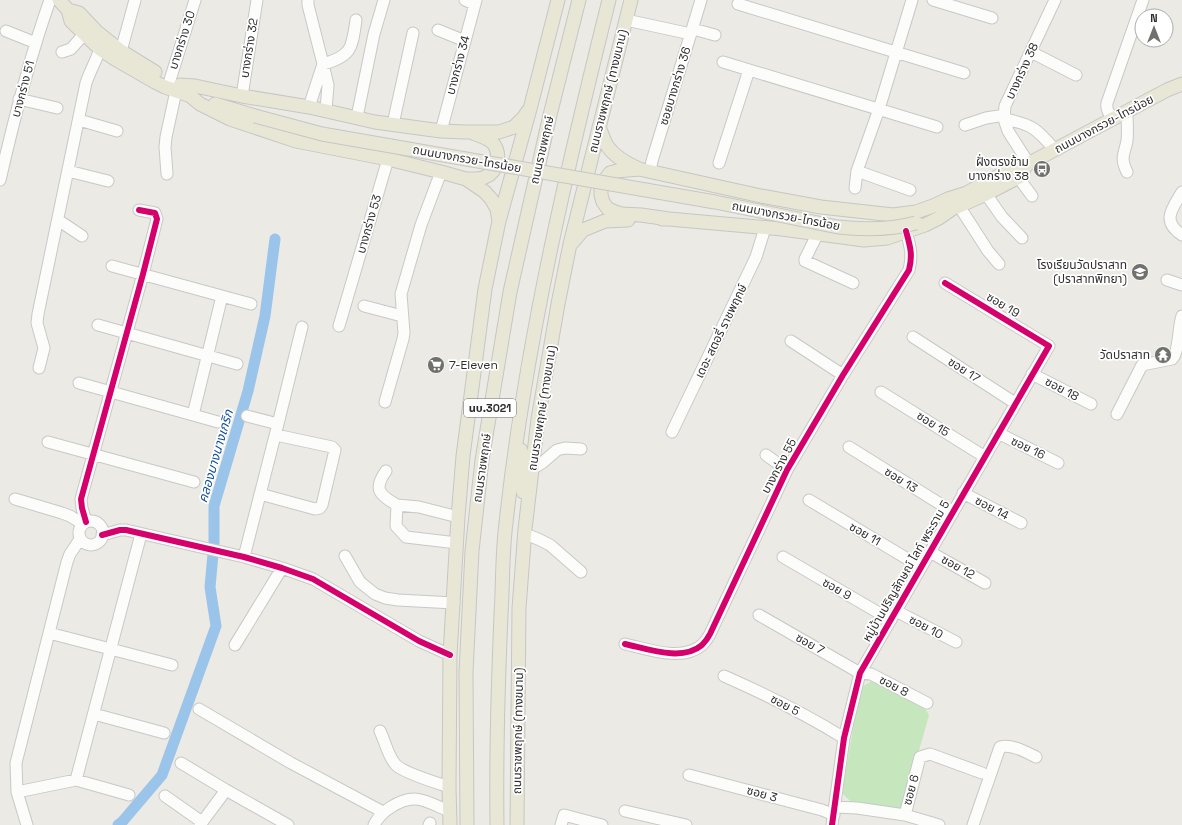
<svg xmlns="http://www.w3.org/2000/svg" width="1182" height="825" viewBox="0 0 1182 825" font-family="'Space Grotesk','Noto Sans Thai',sans-serif">
	<style>
		.green { fill: #c6e6be }
		.lines { fill: none; stroke-linecap: round; stroke-linejoin: round }
		.canal { stroke: #9ac4ea; stroke-width: 11 }
		.minor-casing { stroke: #c9c8c8; stroke-width: 13 }
		.major-casing { stroke: #c6c6c4; stroke-width: 15 }
		.minor { stroke: #fcfcfb; stroke-width: 11 }
		.major { stroke: #e8e7d6; stroke-width: 13 }
		.major-bridge-casing { stroke: #c6c6c4; stroke-width: 15; stroke-linecap: butt }
		.major-bridge { stroke: #e8e7d6; stroke-width: 13 }
		.cycleway-casing { stroke: #fff; stroke-width: 8 }
		.cycleway { stroke: #d6006c; stroke-width: 6 }
		.labels { text-anchor: middle; stroke-width: 3.5; stroke-linejoin: round; paint-order: stroke }
		.shield { fill: #fff; stroke: #6d6d6d; stroke-width: 1 }
		.shield-label { font-size: 11px; font-weight: bold; fill: #2e2e2e }
		.street-label { font-size: 12px; fill: #2e2e2e; stroke: #fff }
		.poi-label { font-size: 12px; fill: #2e2e2e; stroke: #fff; text-anchor: end }
		.water-label { font-size: 13px; font-style: italic; fill: #114f9f; stroke: #fff }
	</style>
	<rect width="100%" height="100%" fill="#ebeae4"/>
	<!-- green -->
	<path class="green" d="M872,681L923,705L929,715L902,811L853,804L842,793L860,688Z"/>
	<g class="lines">
		<!-- canal -->
		<path class="canal" d="M118,825L122,822L162,775L216,626L210,587L214,543V506L248,391L265,316L275,239"/>
		<!-- minor casing -->
		<g class="minor-casing">
			<path id="minor" d="M308,0V5L323,64L309,107
				M465,0L474,4
				M933,0L992,18
				M738,4L964,73
				M626,20L691,34
				M693,29L715,35
				M438,30L465,41
				M6,31L36,43
				M121,51L135,0
				M62,52L71,49L84,34
				M1031,52L1076,75
				M723,62L937,127
				M170,80L195,0
				M242,96L257,0
				M19,99L57,108
				M326,110L328,85L323,64C352,56 352,48 356,20
				M357,117L374,34L384,0
				M1004,119C1032,124 1037,129 1055,150
				M1114,119C1109,114 1106,110 1107,103L1143,0
				M79,120L117,131
				M393,124L413,33
				M965,125L986,118L1005,115
				M441,131L476,0
				M719,163L749,70
				M1029,164L1008,131L1004,119L1005,106L1055,0
				M68,171L108,181
				M650,171L652,161L701,0
				M857,171L910,190
				M1127,172C1120,158 1124,155 1127,141C1128,132 1127,121 1127,112
				M167,174L165,147L166,137L176,91
				M1018,177L1032,196
				M0,180C14,119 29,59 50,0
				M855,188L857,171L879,109L912,0
				M1182,192C1172,209 1161,221 1182,235
				M986,194L1002,217L1022,238
				M959,206L988,251L999,264
				M58,220L82,236
				M817,235L805,259V261L853,283
				M112,266L251,304
				M1167,280L1182,285
				M364,306L402,316
				M98,325L237,364
				M339,326L388,159
				M913,337L1015,403
				M791,341L843,375
				M39,368L44,348L37,323L38,314L86,83C90,71 96,61 100,49
				M1032,374L1091,404
				M79,383L218,422
				M881,392L985,457
				M385,402L403,339L404,333L401,294L421,225L441,172
				M1117,414L1142,365L1172,359C1179,353 1178,327 1182,316
				M193,415L222,296
				M247,416L278,424
				M672,432L756,257L765,228
				M998,433L1058,463
				M48,442L194,482
				M849,447L953,512
				M766,455L787,470
				M532,469L542,463L557,450L565,448L581,449
				M386,471C373,489 379,495 397,505
				M963,493L1021,523
				M260,494L315,509L320,508L322,505L335,450L332,447L276,435
				M15,499L62,513L70,516L83,524
				M809,500L921,567
				M79 533a12 12 0 1 1 24 0a12 12 0 1 1-24 0Z
				M86,522L82,508L81,499L143,274L157,219L155,213L139,210
				M525,534L538,539L550,545L581,572
				M102,535L120,530H126L244,557L282,568L313,579L419,641L450,655
				M457,543L406,537L396,526L397,505L419,507L458,517
				M930,552L985,583
				M345,556L360,582L375,594L385,598L398,600L454,603
				M244,557L278,424L302,327
				M783,557L891,620
				M896,611L956,642
				M759,615L860,673L871,674L927,703
				M49,633L172,665
				M625,644C648,649 682,662 702,645C705,642 708,638 710,634L787,470L843,375L909,270C913,254 910,246 906,231
				M235,645L282,568
				M724,676C765,694 805,714 844,738
				M199,709L291,763L383,812
				M94,714L164,733
				M380,731C385,741 388,757 396,765C404,773 437,783 449,787
				M181,763L226,790L288,825
				M689,775L822,810L834,815
				M76,780L141,534
				M17,792L76,780L129,795
				M165,796L202,822
				M835,807L857,808L905,815L920,757L930,754L982,773
				M625,811L686,825
				M905,815L939,825
				M27,825L17,792L16,763L67,562L70,554L80,539
				M200,825L226,790
				M374,825C378,817 383,812 391,807C415,792 425,801 449,811
				M429,825L430,823
				M561,825L564,815L602,825
				M832,825L844,738L860,673L1049,346L945,283
				M973,825L1000,747C1012,744 1026,752 1036,757"/>
		</g>
		<!-- major casing -->
		<g class="major-casing">
			<path id="major" d="M59,0L68,10L71,21L100,49L115,59L155,82L165,87L188,95
				M68,10L79,13L96,31L121,51L155,72
				M180,85L195,86L242,96L309,107L375,122L441,131L465,132H499L514,127L524,117L528,111
				M189,95L200,104L230,119L296,141L388,159L441,172L466,179L485,192L492,200L497,209L499,221
				M215,104L255,116
				M599,127C602,133 604,142 608,147C615,157 628,164 639,169
				M466,179C472,179 479,180 485,177C498,172 502,153 492,142C487,138 481,136 475,134
				M959,197L1015,167L1026,165L1167,90L1182,84
				M957,207L986,194L1021,176L1026,165
				M662,219H669L782,229L864,240L887,238L925,225L939,218L952,209
				M669,219L641,215L622,214L615,212L608,209L603,202L601,195V189L603,182L610,173L617,171L639,169L761,196L821,207L893,215L916,212L933,206L948,199L967,193
				M572,243L583,230L605,221L628,220
				M521,450L523,492
				M450,825L449,787L450,655L458,517L463,456L485,289L499,221L530,109L558,0
				M467,825L466,672L472,551L482,460L510,292L550,115L579,0
				M497,825C496,755 498,685 501,615C503,585 502,553 506,523C525,346 566,172 609,0
				M517,825L519,608L525,529L538,419L558,304L570,244L631,0"/>
		</g>
		<!-- minor -->
		<use href="#minor" class="minor"/>
		<!-- major -->
		<use href="#major" class="major"/>
		<!-- major-bridge casing -->
		<g class="major-bridge-casing">
			<path id="major-bridge" d="M255,116L322,134L715,202L838,227C865,230 890,230 916,223"/>
		</g>
		<!-- major-bridge -->
		<use href="#major-bridge" class="major-bridge"/>
		<!-- cycleway casing -->
		<g class="cycleway-casing">
			<path id="cycleway" d="M86,522L82,508L81,499L143,274L157,219L155,213L139,210
				M102,535L120,530H126L244,557L282,568L313,579L419,641L450,655
				M625,644C648,649 682,662 702,645C705,642 708,638 710,634L787,470L843,375L909,270C913,254 910,246 906,231
				M832,825L844,738L860,673L1049,346L945,283"/>
		</g>
		<!-- cycleway -->
		<use href="#cycleway" class="cycleway"/>
	</g>
	<!-- icons -->
	<defs>
		<g id="bus-disc" transform="scale(0.9)"><circle r="9.5" fill="#70706e" stroke="#fff"/><path d="M-5-6H5V4H4V6H2V4H-2V6H-4V4H-5ZM-3.5-4V0h7V-4ZM-3.5 1.2v1.5H-2V1.2ZM2 1.2v1.5H3.5V1.2Z" fill="#fff"/></g>
		<g id="school-disc" transform="scale(0.9)"><circle r="9.5" fill="#70706e" stroke="#fff"/><path d="M0-5L7-2L0 1L-7-2ZM-4 1L0 2.5L4 1V4Q0 6-4 4Z" fill="#fff"/></g>
		<g id="temple-disc" transform="scale(0.9)"><circle r="9.5" fill="#70706e" stroke="#fff"/><path d="M0-6L5-2H3V0L6.5 2.5H4V6H1.5V3h-3V6H-4V2.5H-6.5L-3 0V-2H-5Z" fill="#fff"/></g>
		<g id="supermarket-disc" transform="scale(0.9)"><circle r="9.5" fill="#70706e" stroke="#fff"/><path d="M-6-5.5h2.5l.6 2H6L4.5 2H-2.5L-4.4-4H-6ZM-1.5 3.2a1.3 1.3 0 1 0 .1 0ZM3 3.2a1.3 1.3 0 1 0 .1 0Z" fill="#fff"/></g>
	</defs>
	<g fill-rule="evenodd">
		<use href="#bus-disc" x="1042" y="169"/>
		<use href="#school-disc" x="1140" y="272"/>
		<use href="#temple-disc" x="1163" y="355"/>
		<use href="#supermarket-disc" x="436" y="365"/>
	</g>
	<g class="labels">
		<!-- shield labels -->
		<rect class="shield" x="464" y="399" width="52" height="18" rx="3"/>
		<g class="shield-label">
			<text x="490" y="412">นบ.3021</text>
		</g>
		<!-- street labels -->
		<g class="street-label">
			<text transform="translate(182 40) rotate(-72)" y="4">บางกร่าง 30</text>
			<text transform="translate(249 48) rotate(-81)" y="4">บางกร่าง 32</text>
			<text transform="translate(458 65) rotate(-75)" y="4">บางกร่าง 34</text>
			<text transform="translate(1022 71) rotate(-65)" y="4">บางกร่าง 38</text>
			<text transform="translate(675 86) rotate(-73)" y="4">ซอยบางกร่าง 36</text>
			<text transform="translate(23 89) rotate(-75)" y="4">บางกร่าง 51</text>
			<text transform="translate(608 91) rotate(-76)" y="4">ถนนราชพฤกษ์ (ทางขนาน)</text>
			<text transform="translate(1104 124) rotate(-28)" y="4">ถนนบางกรวย-ไทรน้อย</text>
			<text transform="translate(542 150) rotate(-77)" y="4">ถนนราชพฤกษ์</text>
			<text transform="translate(467 159) rotate(10)" y="4">ถนนบางกรวย-ไทรน้อย</text>
			<text transform="translate(786 216) rotate(11)" y="4">ถนนบางกรวย-ไทรน้อย</text>
			<text transform="translate(369 224) rotate(-74)" y="4">บางกร่าง 53</text>
			<text transform="translate(1003 305) rotate(31)" y="4">ซอย 19</text>
			<text transform="translate(721 331) rotate(-64)" y="4">เดอะ สตอรี่ ราชพฤกษ์</text>
			<text transform="translate(964 370) rotate(33)" y="4">ซอย 17</text>
			<text transform="translate(1062 389) rotate(28)" y="4">ซอย 18</text>
			<text transform="translate(542 408) rotate(-81)" y="4">ถนนราชพฤกษ์ (ทางขนาน)</text>
			<text transform="translate(933 424) rotate(32)" y="4">ซอย 15</text>
			<text transform="translate(1028 448) rotate(26)" y="4">ซอย 16</text>
			<text transform="translate(779 466) rotate(-62)" y="4">บางกร่าง 55</text>
			<text transform="translate(482 468) rotate(-82)" y="4">ถนนราชพฤกษ์</text>
			<text transform="translate(901 480) rotate(32)" y="4">ซอย 13</text>
			<text transform="translate(992 508) rotate(28)" y="4">ซอย 14</text>
			<text transform="translate(865 534) rotate(30)" y="4">ซอย 11</text>
			<text transform="translate(958 567) rotate(29)" y="4">ซอย 12</text>
			<text transform="translate(906 571) rotate(-60)" y="4">หมู่บ้านปริญลักษณ์ ไลท์ พระราม 5</text>
			<text transform="translate(837 589) rotate(30)" y="4">ซอย 9</text>
			<text transform="translate(926 627) rotate(28)" y="4">ซอย 10</text>
			<text transform="translate(810 644) rotate(29)" y="4">ซอย 7</text>
			<text transform="translate(894 686) rotate(28)" y="4">ซอย 8</text>
			<text transform="translate(785 705) rotate(28)" y="4">ซอย 5</text>
			<text transform="translate(518 731) rotate(-89)" y="4">ถนนราชพฤกษ์ (ทางขนาน)</text>
			<text transform="translate(911 790) rotate(-75)" y="4">ซอย 6</text>
			<text transform="translate(762 794) rotate(15)" y="4">ซอย 3</text>
		</g>
		<!-- poi labels -->
		<g class="poi-label">
			<text x="1029" y="166">ฝั่งตรงข้าม<tspan x="1029" dy="14">บางกร่าง 38</tspan></text>
			<text x="1127" y="269">โรงเรียนวัดปราสาท<tspan x="1127" dy="14">(ปราสาทพิทยา)</tspan></text>
			<text x="1150" y="359">วัดปราสาท</text>
			<text x="449" y="369" text-anchor="start">7-Eleven</text>
		</g>
		<!-- water labels -->
		<g class="water-label">
			<text transform="translate(215 456) rotate(-74)" y="5">คลองบางนางเกริก</text>
		</g>
	</g>
	<!-- north arrow -->
	<g transform="translate(1154 28)"><circle r="19" fill="#ffffff" stroke="#ababab"/>
	<path d="M0-3L7 15L0 10L-7 15Z" fill="#70706e"/>
	<text y="-6" font-size="11" font-weight="bold" text-anchor="middle" fill="#2e2e2e">N</text>
	</g>
</svg>
